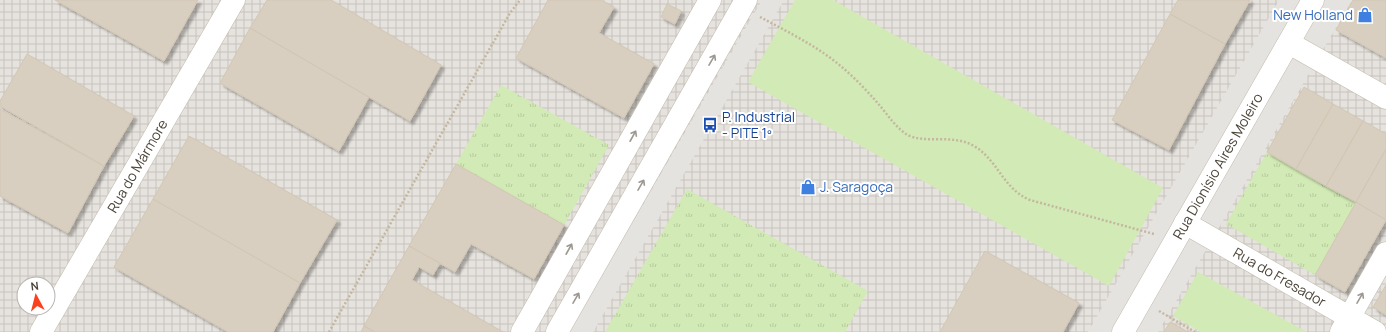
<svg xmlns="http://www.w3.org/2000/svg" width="1386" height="332" viewBox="0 0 1386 332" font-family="Manrope,sans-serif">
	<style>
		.industrial { fill: url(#industrial-grid); fill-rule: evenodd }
		.grass { fill: url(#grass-tufts) }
		.garden { fill: #d2eab5 }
		.parking { fill: #e5e3e0 }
		.building { fill: #d8cfc1; stroke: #d3c7b4; filter: url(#shadow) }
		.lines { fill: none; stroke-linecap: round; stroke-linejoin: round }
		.minor-casing { stroke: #c2bbae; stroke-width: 23 }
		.path { stroke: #c4b79f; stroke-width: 2.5; stroke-dasharray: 2 2; stroke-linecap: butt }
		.minor { stroke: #fff; stroke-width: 22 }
		.oneway { stroke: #9c9892 }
		.labels { text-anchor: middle; stroke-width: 4; stroke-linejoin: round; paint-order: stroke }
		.shop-label { font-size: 14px; fill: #366cbe; stroke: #fff; text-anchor: end }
		.transit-label { font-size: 14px; fill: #164399; stroke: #fff; text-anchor: start }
		.street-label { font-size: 14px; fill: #4b4439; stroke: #fff }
	</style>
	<defs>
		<pattern id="industrial-grid" width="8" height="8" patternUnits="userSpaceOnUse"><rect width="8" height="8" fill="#e6e2dd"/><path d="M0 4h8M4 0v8" fill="none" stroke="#c7c3be"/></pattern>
		<pattern id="grass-tufts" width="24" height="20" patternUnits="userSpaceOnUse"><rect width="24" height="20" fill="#d2eab5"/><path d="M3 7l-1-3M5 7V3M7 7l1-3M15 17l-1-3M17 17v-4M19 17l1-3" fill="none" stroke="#b6ca9c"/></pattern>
		<filter id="shadow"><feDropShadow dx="3.5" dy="3.5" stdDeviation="1" flood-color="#0004"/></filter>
	</defs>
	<rect width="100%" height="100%" fill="#f6f3ec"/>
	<!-- industrial -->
	<path class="industrial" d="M0,0H1386V332H0ZM24,284H48V308H24Z"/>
	<!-- grass -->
	<path class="grass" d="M501,85L609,145L564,225L456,164Z
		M1267,152L1356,202L1315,275L1226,224Z
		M687,189L868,291L845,332H605Z"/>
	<!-- garden -->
	<path class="garden" d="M795,0H833L1163,188L1109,286L748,82Z
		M1198,272L1307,332H1201L1173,316Z"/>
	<!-- parking -->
	<path class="parking" d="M762,0H784L593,332H569Z
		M1279,0H1352L1158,332H1088Z"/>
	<!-- building -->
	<path class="building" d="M55,0H198L164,61Z
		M267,0H331L441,65L410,121L250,28Z
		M548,0H601L614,7L599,33L654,64L624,118L516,58Z
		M1178,0H1250L1225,44L1170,14Z
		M1353,0H1386V58L1336,30Z
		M667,4L681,11L675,24L661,17Z
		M1170,14L1225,44L1169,150L1112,120Z
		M250,28L369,97L339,151L220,83Z
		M27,54L134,116L104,166L0,106V101Z
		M1304,87L1333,104L1296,169L1267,152Z
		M1333,104L1363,121L1326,186L1296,169Z
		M0,109L104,166L68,233L0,196Z
		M1363,121L1386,134V149L1356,202L1326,186Z
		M189,136L337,220L300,283L153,199Z
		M1386,149V220L1356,202Z
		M456,164L564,225L534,279L471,244L455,272L409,246Z
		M153,199L300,283L273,332H228L114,267Z
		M1356,202L1386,220L1345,292L1315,275Z
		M409,246L440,263L433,275L419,267L412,280L503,332H375L364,326Z
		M985,251L1079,303L1063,332H940Z
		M1386,285V315L1373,307Z
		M1170,322L1188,332H1164Z
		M364,326L375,332H361Z"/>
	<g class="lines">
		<!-- minor casing -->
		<g class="minor-casing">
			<g id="minor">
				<path d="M1289,43L1386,98"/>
				<path id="s1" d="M1185,223L1375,332"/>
				<path id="s2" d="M41,332L234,0"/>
				<path d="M522,332L710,0"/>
				<path d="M557,332L746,0"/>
				<path id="s3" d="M1123,332L1313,0"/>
				<path d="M1341,332L1386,253"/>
			</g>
		</g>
		<!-- path -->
		<path class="path" d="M760,17C788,32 819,47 843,68C857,80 870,94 881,107C889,117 896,127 906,134C924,145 952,133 974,146C999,161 1002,188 1030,200L1154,234
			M1159,311L1195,332
			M329,332L510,13L520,0"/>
		<!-- minor -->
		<use href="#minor" class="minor"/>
	</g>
	<!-- one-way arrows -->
	<defs><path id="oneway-shaft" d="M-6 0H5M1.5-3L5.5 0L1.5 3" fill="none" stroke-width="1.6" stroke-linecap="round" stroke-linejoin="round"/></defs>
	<g class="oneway">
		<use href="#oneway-shaft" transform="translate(712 60) rotate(-60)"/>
		<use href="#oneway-shaft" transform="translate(633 136) rotate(-61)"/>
		<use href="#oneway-shaft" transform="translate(641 185) rotate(-60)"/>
		<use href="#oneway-shaft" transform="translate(569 249) rotate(-61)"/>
		<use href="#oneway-shaft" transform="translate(576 298) rotate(-60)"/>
		<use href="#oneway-shaft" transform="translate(1360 298) rotate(-60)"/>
	</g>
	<!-- icons -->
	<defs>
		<g id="shop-bare" transform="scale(1.2)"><path d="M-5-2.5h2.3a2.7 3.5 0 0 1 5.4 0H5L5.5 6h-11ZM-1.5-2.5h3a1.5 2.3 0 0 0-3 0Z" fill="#3f7fe0" stroke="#fff" stroke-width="2.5" paint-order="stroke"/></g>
		<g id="bus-bare" transform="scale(1.2)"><path d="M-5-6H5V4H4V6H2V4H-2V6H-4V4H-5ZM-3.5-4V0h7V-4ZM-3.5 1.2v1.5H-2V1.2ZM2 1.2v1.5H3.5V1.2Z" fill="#1a4fb4" stroke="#fff" stroke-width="2.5" paint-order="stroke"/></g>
	</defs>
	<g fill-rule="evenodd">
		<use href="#shop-bare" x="1365" y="15"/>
		<use href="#bus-bare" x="710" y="125"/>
		<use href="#shop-bare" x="808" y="187"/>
	</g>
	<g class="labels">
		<!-- shop labels -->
		<g class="shop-label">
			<text x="1353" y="20">New Holland</text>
			<text x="820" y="192" text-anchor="start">J. Saragoça</text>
		</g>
		<!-- transit labels -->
		<g class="transit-label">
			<text x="722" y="122">P. Industrial<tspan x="722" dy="16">- PITE 1º</tspan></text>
		</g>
		<!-- street labels -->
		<g class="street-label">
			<text dy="5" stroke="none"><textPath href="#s2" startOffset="192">Rua do Mármore</textPath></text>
			<text dy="5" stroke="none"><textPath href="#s3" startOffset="191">Rua Dionísio Aires Moleiro</textPath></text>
			<text dy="5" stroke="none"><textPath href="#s1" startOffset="109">Rua do Fresador</textPath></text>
		</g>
	</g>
	<!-- north arrow -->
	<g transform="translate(36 296) rotate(353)"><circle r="19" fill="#ffffff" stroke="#b7b4b0"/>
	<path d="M0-3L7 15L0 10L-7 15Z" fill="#fc3f1d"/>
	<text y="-6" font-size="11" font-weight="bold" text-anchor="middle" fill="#4b4439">N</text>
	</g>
</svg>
